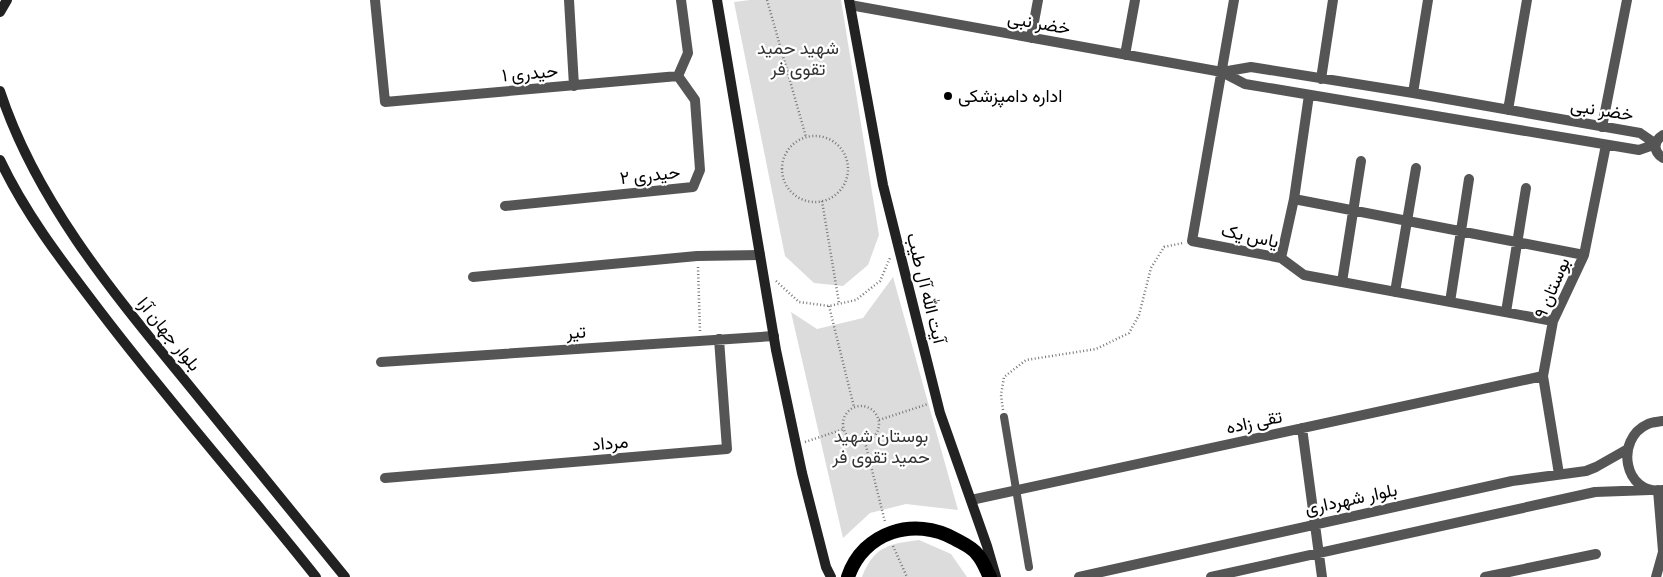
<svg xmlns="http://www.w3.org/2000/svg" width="1663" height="577" viewBox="0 0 1663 577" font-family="'Roboto Condensed',Vazirmatn,sans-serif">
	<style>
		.green { fill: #dcdcdc }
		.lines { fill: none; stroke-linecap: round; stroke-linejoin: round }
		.path { stroke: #777; stroke-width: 2.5; stroke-dasharray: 1 2.5; stroke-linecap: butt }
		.service { stroke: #555; stroke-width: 8 }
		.minor { stroke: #555; stroke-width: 10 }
		.secondary { stroke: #222; stroke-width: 10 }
		.trunk { stroke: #000; stroke-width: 14 }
		.poi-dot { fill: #000; stroke: #fff; stroke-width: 2 }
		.labels { text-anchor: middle; stroke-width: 4.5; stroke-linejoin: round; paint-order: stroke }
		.street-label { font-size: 18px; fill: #000; stroke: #fff }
		.park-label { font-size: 18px; fill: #333; stroke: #fff }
		.poi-label { font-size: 18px; fill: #000; stroke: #fff; text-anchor: start }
	</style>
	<rect width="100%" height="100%" fill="#fff"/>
	<!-- green -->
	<path class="green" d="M750,0H841L879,235L868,265L843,286L814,283L785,256L734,2Z
		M893,277L958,510L906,504L870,513L843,538L791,312L817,329L863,318Z
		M919,540L951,554L967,577H862C874,546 889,544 919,540Z"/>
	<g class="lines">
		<!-- path -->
		<path class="path" d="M767,0L806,137
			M782 169a33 33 0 1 1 66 0a33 33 0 1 1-66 0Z
			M822,201L839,303
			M698,267L700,332
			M776,281L799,302L829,306L856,300L880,281L890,258
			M829,306L854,407
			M843 424a18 18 0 1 1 36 0a18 18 0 1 1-36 0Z
			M1003,410L1001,395L1004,377L1026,360L1096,349L1129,333L1139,315L1151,268L1164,247L1183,243
			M879,420L928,404
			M805,442L844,429
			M865,442L885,522
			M893,546L907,577"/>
		<!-- service -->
		<path class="service" d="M1004,417L1029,567"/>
		<!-- minor -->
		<path class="minor" d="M375,0L385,102L678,76
			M569,0L574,86
			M1234,0L1192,241L1281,258L1304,275L1553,321
			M850,5L1222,72
			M1031,38L1038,0
			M1125,55L1135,0
			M1251,67L1413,93L1640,133L1656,144L1639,150L1245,84L1222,72Z
			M678,76L688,53L681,0
			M1321,79L1333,0
			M1413,93L1428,0
			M1508,110L1527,0
			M1602,127L1627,0
			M1663,135C1653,141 1653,152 1663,158
			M1294,199L1309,95
			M505,206L693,187L700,170L695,100L678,76
			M1281,258L1294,199L1584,255
			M473,277L697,256L760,255
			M1342,282L1361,161
			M1395,292L1416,168
			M1450,302L1469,179
			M1506,312L1526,188
			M381,362L774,336
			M1663,421C1658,422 1652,422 1648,424C1614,439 1624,496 1663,490
			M1302,428L1322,577
			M1559,474L1543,376L1553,321L1584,255L1606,145
			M385,478L727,449L719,339
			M1658,490L1663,551
			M971,500L1543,376
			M1079,577L1512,481L1586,471L1596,467L1626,450
			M1211,577L1595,492L1650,490
			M1485,577L1596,554
			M1656,577L1663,552"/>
		<!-- secondary -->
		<path class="secondary" d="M717,0L776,350L802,473L826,567L831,577
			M849,0L883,185L940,413L987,546L996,577
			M0,12L7,0
			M0,91C36,201 114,294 187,383C240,448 292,512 345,577
			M0,160C27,217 65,265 103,315C171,404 246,489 316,577"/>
		<!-- trunk -->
		<path class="trunk" d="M848,577C863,532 914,516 955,539C962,543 972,547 977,554C983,560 986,570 990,577"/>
	</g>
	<!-- markers -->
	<circle class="poi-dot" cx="948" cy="96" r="5"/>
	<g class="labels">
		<!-- street labels -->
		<g class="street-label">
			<text transform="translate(1039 23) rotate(10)" y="6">خضر نبی</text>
			<text transform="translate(530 73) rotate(-5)" y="6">حیدری ۱</text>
			<text transform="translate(1602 110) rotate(9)" y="6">خضر نبی</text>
			<text transform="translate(650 175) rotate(-6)" y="6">حیدری ۲</text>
			<text transform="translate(1250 236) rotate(12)" y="6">یاس یک</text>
			<text transform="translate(926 288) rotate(76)" y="6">آیت الله آل طیب</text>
			<text transform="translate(1552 288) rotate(-67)" y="6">بوستان ۹</text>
			<text transform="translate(576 332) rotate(-4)" y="6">تیر</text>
			<text transform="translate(169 334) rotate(51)" y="6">بلوار جهان آرا</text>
			<text transform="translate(1254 422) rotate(-12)" y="6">تقی زاده</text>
			<text transform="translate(610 443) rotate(-5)" y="6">مرداد</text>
			<text transform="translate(1351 499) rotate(-12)" y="6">بلوار شهرداری</text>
		</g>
		<!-- park labels -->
		<g class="park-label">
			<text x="798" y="54">شهید حمید<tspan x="798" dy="21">تقوی فر</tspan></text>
			<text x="881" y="442">بوستان شهید<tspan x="881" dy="21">حمید تقوی فر</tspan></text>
		</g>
		<!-- poi labels -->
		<g class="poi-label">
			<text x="958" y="102">اداره دامپزشکی</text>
		</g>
	</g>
</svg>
